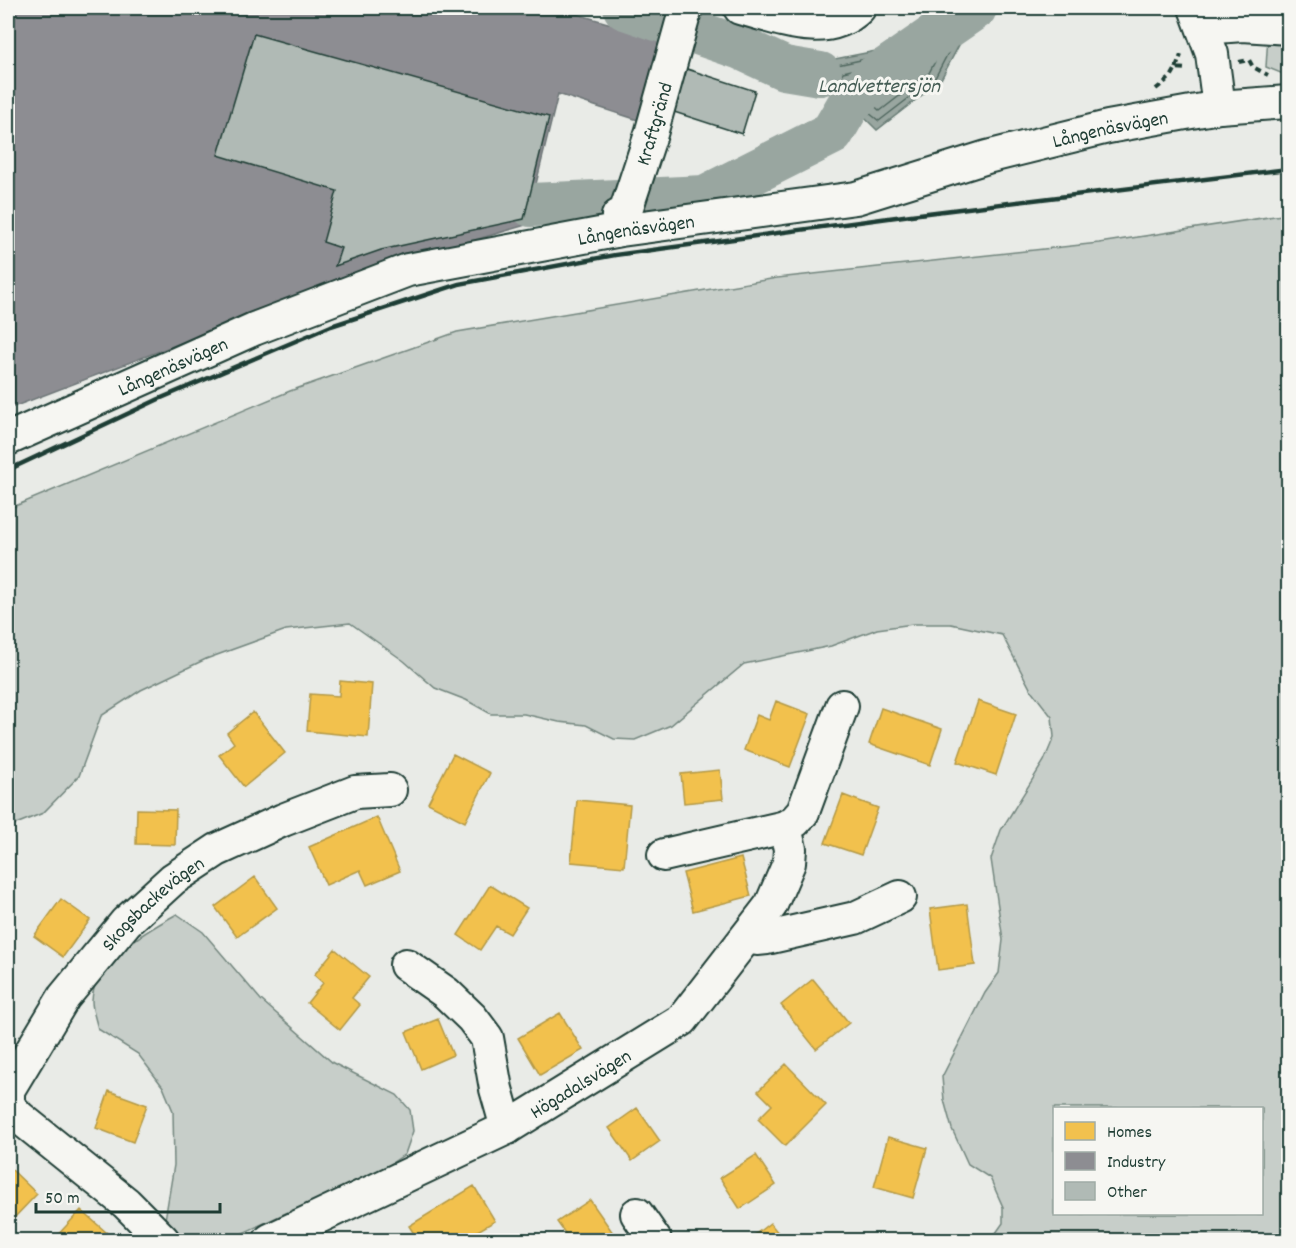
<svg xmlns="http://www.w3.org/2000/svg" width="1296" height="1248" viewBox="0 0 1296 1248" font-family="Dekko,sans-serif">
	<style>
		.green { fill: #c7cec9; stroke: #73867e; stroke-width: 1.5; fill-rule: evenodd }
		.water { fill: #99a6a0; stroke: #687c75; stroke-width: 1.5 }
		.homes { fill: #f2c14e; stroke: #b39946; stroke-width: 1.5 }
		.industry { fill: #8d8d92; stroke: #6c7576; stroke-width: 1.5 }
		.lines { fill: none; stroke-linecap: round; stroke-linejoin: round }
		.shore { stroke: #50675f; stroke-width: 1.5 }
		.river { stroke: #99a6a0; stroke-width: 44 }
		.building { fill: #b0bab5; stroke: #1f3d34; stroke-width: 1.5 }
		.minor-casing { stroke: #1f3d34; stroke-width: 36 }
		.path { stroke: #1f3d34; stroke-width: 4; stroke-dasharray: 6 4.5; stroke-linecap: butt }
		.minor { stroke: #f6f6f2; stroke-width: 32 }
		.rail { stroke: #1f3d34; stroke-width: 4.5 }
		.labels { text-anchor: middle; stroke-width: 6; stroke-linejoin: round; paint-order: stroke }
		.street-label { font-size: 20px; fill: #1f3d34; stroke: #f6f6f2 }
		.water-label { font-size: 21px; font-style: italic; fill: #445c54; stroke: #f6f6f2 }
	</style>
	<rect width="100%" height="100%" fill="#e9ebe7"/>
	<filter id="ink" filterUnits="userSpaceOnUse"><feTurbulence type="fractalNoise" baseFrequency=".0167" numOctaves="2"/><feDisplacementMap in="SourceGraphic" scale="12" xChannelSelector="R" yChannelSelector="G"/><feConvolveMatrix kernelMatrix="1 2 1 2 8 2 1 2 1" color-interpolation-filters="sRGB"/></filter>
	<g filter="url(#ink)">
		<!-- green -->
		<path class="green" d="M1268,36L1288,37V76L1266,67Z
			M1288,214V1240H991L1003,1223V1207L990,1178L968,1164L952,1129L944,1100L942,1077L985,993L999,973L1003,940L991,859L1001,830L1044,761L1054,737L1052,717L1031,690L1002,635L951,624H913L877,629L831,646L744,664L671,725L635,740L614,739L586,725L559,722L524,714H491L466,700L435,688L404,661L350,623L286,630L206,659L141,690L101,716L79,776L43,813L11,826L8,823V509L290,391L457,332L777,278L1099,243ZM1054,1108H1262V1214H1054Z
			M177,914L203,932L261,1000L333,1063L397,1095L410,1110L413,1131L405,1154L358,1186L286,1213L228,1240H178L164,1226L174,1165L173,1111L163,1087L138,1054L98,1029C96,1020 92,1010 92,1001C93,961 146,931 177,914Z"/>
		<!-- water -->
		<path class="water" d="M945,8H1007L966,32L940,81L877,130L820,74L819,62L881,50L943,14Z"/>
		<!-- homes -->
		<path class="homes" d="M340,681L372,684L368,737L307,731L310,694L339,696Z
			M776,701L810,714L790,767L744,750L757,715L769,720Z
			M978,701L1016,714L996,775L957,762Z
			M881,708L942,729L930,765L869,744Z
			M253,712L285,753L244,787L219,755L234,743L227,733Z
			M453,754L490,773L465,822L428,803Z
			M720,770L723,799L684,803L681,774Z
			M843,795L878,808L861,855L825,843Z
			M577,800L630,805L624,867L571,862Z
			M137,809L176,810L175,845L136,844Z
			M377,817L400,871L367,885L360,870L326,885L309,847Z
			M741,858L751,896L693,911L683,873Z
			M255,877L277,908L237,937L215,907Z
			M490,885L527,908L510,934L496,926L480,950L458,935Z
			M61,899L90,920L63,957L34,936Z
			M967,904L975,965L938,970L930,909Z
			M335,949L369,977L352,998L360,1005L340,1030L307,1003L323,983L314,975Z
			M813,979L849,1023L816,1049L781,1005Z
			M560,1013L583,1050L540,1075L518,1038Z
			M438,1019L453,1055L421,1069L406,1032Z
			M786,1064L826,1105L785,1146L758,1119L772,1105L758,1091Z
			M109,1091L147,1105L133,1142L96,1128Z
			M637,1108L660,1141L632,1161L609,1128Z
			M888,1137L927,1148L913,1198L874,1187Z
			M756,1155L776,1185L740,1209L720,1178Z
			M8,1166L37,1194L11,1221L8,1217Z
			M474,1186L495,1221L462,1240H418L409,1226Z
			M590,1200L618,1240H570L557,1222Z
			M81,1210L115,1240H53Z
			M770,1223L784,1240H748Z"/>
		<!-- industry -->
		<path class="industry" d="M8,8H556L663,39L641,121L558,94L526,225L369,271L8,409Z"/>
		<g class="lines">
			<!-- shore -->
			<path class="shore" d="M950,8L946,19L884,55L828,67L826,72L853,100L879,121L935,78L961,28L995,8
				M946,28L951,31L929,73L880,111L841,76L843,72L887,62Z
				M922,53L927,56L921,67L880,99L859,81L860,77L889,71Z"/>
			<!-- river -->
			<path class="river" d="M625,8L741,48L784,68L820,74
				M531,205L705,197L832,133L849,104L875,77L975,8"/>
		</g>
		<!-- building -->
		<path class="building" d="M254,34L549,117L524,219L381,250L335,266L341,248L323,242L337,191L218,155Z
			M681,67L755,91L742,134L668,110Z"/>
		<g class="lines">
			<!-- minor casing -->
			<g class="minor-casing">
				<g id="minor">
					<path d="M740,8C779,18 826,40 859,8"/>
					<path d="M1195,8L1212,54L1219,107"/>
					<path d="M1203,28L1243,25L1288,28"/>
					<path id="s1" d="M618,216L623,219L651,134L686,8"/>
					<path id="s2" d="M8,439L254,329L408,270L621,230L856,198L987,157L1108,127L1219,107L1288,102"/>
					<path d="M664,855L785,827L795,821L803,812L842,706"/>
					<path d="M749,935L757,939L767,938L855,918L900,897"/>
					<path d="M406,965L446,993L472,1018L487,1038L496,1089L507,1128"/>
					<path d="M637,1214L655,1240"/>
					<path id="s3" d="M163,1240L126,1203L19,1117L8,1105V1090L64,997L126,922L173,879L217,850L283,820L355,792L390,790"/>
					<path id="s4" d="M270,1240L507,1128L682,1020L771,905L789,863L790,849L785,827"/>
				</g>
			</g>
			<!-- path -->
			<path class="path" d="M1239,62L1249,60L1253,67L1268,75
				M1176,68L1181,55
				M1156,89L1171,77L1176,68L1187,69"/>
			<!-- minor -->
			<use href="#minor" class="minor"/>
			<!-- rail -->
			<path class="rail" d="M8,470L159,399L331,326L459,284L615,255L911,215L1288,169"/>
		</g>
	</g>
	<g class="labels">
		<!-- street labels -->
		<g class="street-label">
			<text dy="7" stroke="none"><textPath href="#s1" startOffset="106">Kraftgränd</textPath></text>
			<text dy="7" stroke="none"><textPath href="#s2" startOffset="1152">Långenäsvägen</textPath></text>
			<text dy="7" stroke="none"><textPath href="#s2" startOffset="666">Långenäsvägen</textPath></text>
			<text dy="7" stroke="none"><textPath href="#s2" startOffset="180">Långenäsvägen</textPath></text>
			<text dy="7" stroke="none"><textPath href="#s3" startOffset="459">Skogsbackevägen</textPath></text>
			<text dy="7" stroke="none"><textPath href="#s4" startOffset="348">Högadalsvägen</textPath></text>
		</g>
		<!-- water labels -->
		<g class="water-label">
			<text x="879" y="92">Landvettersjön</text>
		</g>
	</g>
	<!-- margin -->
	<rect width="1296" height="1248" fill="none" stroke="#f6f6f2" stroke-width="30"/>
	<rect x="15" y="15" width="1266" height="1218" fill="none" stroke="#1f3d34" stroke-width="2" filter="url(#ink)"/>
	<!-- legend -->
	<rect x="1053" y="1107" width="210" height="108" fill="#f6f6f2" stroke="#a0aca6" stroke-width="1.5"/>
	<rect x="1065" y="1122" width="30" height="18" fill="#f2c14e" stroke="#a0aca6" stroke-width="1.5"/>
	<text x="1107" y="1137" font-size="18" fill="#1f3d34">Homes</text>
	<rect x="1065" y="1152" width="30" height="18" fill="#8d8d92" stroke="#a0aca6" stroke-width="1.5"/>
	<text x="1107" y="1167" font-size="18" fill="#1f3d34">Industry</text>
	<rect x="1065" y="1182" width="30" height="18" fill="#b0bab5" stroke="#a0aca6" stroke-width="1.5"/>
	<text x="1107" y="1197" font-size="18" fill="#1f3d34">Other</text>
	<!-- scale -->
	<path d="M36 1203v9h184v-9" fill="none" stroke="#1f3d34" stroke-width="3"/>
	<text x="45" y="1203" font-size="18" fill="#1f3d34" stroke="#f6f6f2" stroke-width="4.5" paint-order="stroke">50 m</text>
</svg>
